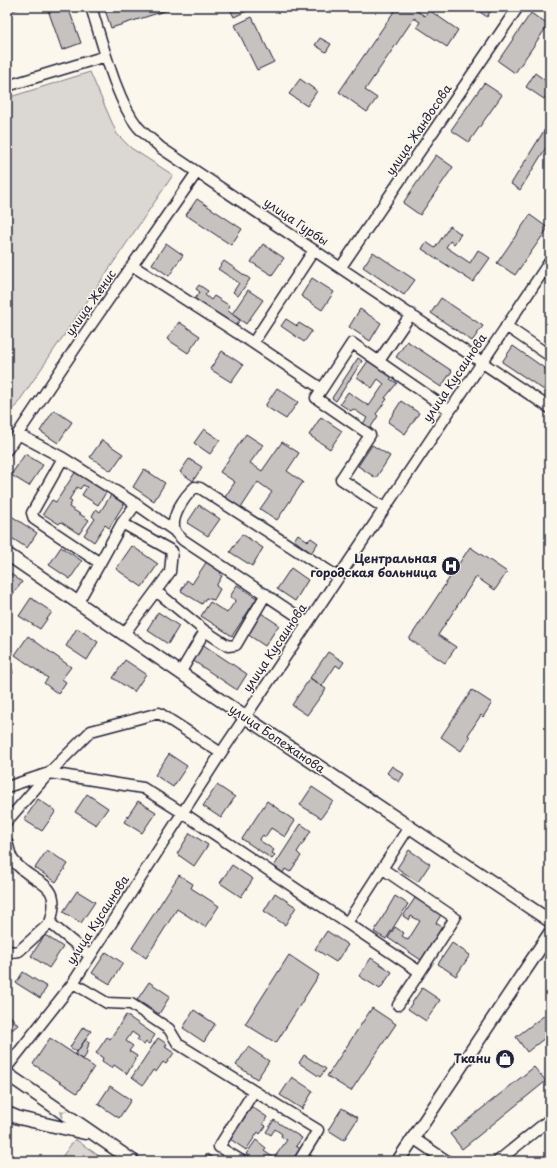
<svg xmlns="http://www.w3.org/2000/svg" width="557" height="1168" viewBox="0 0 557 1168" font-family="'Playpen Sans',sans-serif">
	<style>
		.park { fill: #dbd8d3; stroke: #7e7d87 }
		.building { fill: #c6c2c0; stroke: #22223b }
		.lines { fill: none; stroke-linecap: round; stroke-linejoin: round }
		.minor-casing { stroke: #22223b; stroke-width: 13 }
		.tertiary-casing { stroke: #22223b; stroke-width: 15 }
		.minor { stroke: #fbf7ec; stroke-width: 10 }
		.tertiary { stroke: #fbf7ec; stroke-width: 12 }
		.oneway { stroke: #99979c }
		.labels { text-anchor: middle; stroke-width: 3; stroke-linejoin: round; paint-order: stroke }
		.street-label { font-size: 12px; fill: #22223b; stroke: #fbf7ec }
		.poi-label { font-size: 12px; font-weight: bold; fill: #22223b; stroke: #fbf7ec; text-anchor: end }
	</style>
	<rect width="100%" height="100%" fill="#fbf7ec"/>
	<filter id="ink" filterUnits="userSpaceOnUse"><feTurbulence type="fractalNoise" baseFrequency=".025" numOctaves="2"/><feDisplacementMap in="SourceGraphic" scale="8" xChannelSelector="R" yChannelSelector="G"/><feConvolveMatrix kernelMatrix="1 2 1 2 8 2 1 2 1" color-interpolation-filters="sRGB"/></filter>
	<g filter="url(#ink)">
		<!-- park -->
		<path class="park" d="M90,72L117,134L131,148L173,175L7,419V98Z
			M75,1139L106,1161H59Z"/>
		<!-- building -->
		<path class="building" d="M7,7H21V8L7,12Z
			M47,7H68L81,43L62,50Z
			M104,7H177L111,28Z
			M229,7H255L234,17Z
			M397,7H421L418,12L425,16L429,10L458,30L447,47L417,27L420,22L414,18L365,90L377,98L367,112L339,92Z
			M473,7H493L487,17Z
			M531,13L548,25L515,73L498,61Z
			M252,17L274,62L257,70L235,25Z
			M320,38L331,44L326,52L315,45Z
			M535,73L550,84V90L544,99L526,87Z
			M300,79L317,91L307,106L289,94Z
			M484,83L502,95L469,142L451,130Z
			M550,121V141L520,190L511,184Z
			M436,155L453,167L420,215L403,203Z
			M197,199L242,229L231,245L186,215Z
			M530,215L548,228L515,275L497,263Z
			M450,226L461,234L454,244L450,241L446,247L470,263L478,250L490,258L473,282L422,249L426,242L435,248Z
			M166,243L183,255L169,276L152,264Z
			M263,244L284,258L272,275L251,262Z
			M373,252L415,280L404,295L363,267Z
			M224,261L250,279L238,296L233,292L239,283L218,269Z
			M312,278L334,292L322,310L301,296Z
			M199,285L208,291L205,295L211,300L214,296L230,306L227,310L240,320L234,328L194,300L200,292L196,289Z
			M248,290L263,300L246,324L232,314Z
			M441,298L483,326L472,341L431,313Z
			M360,309L381,323L370,341L349,327Z
			M286,319L297,326L299,323L312,331L304,342L281,326Z
			M179,322L200,336L188,353L167,339Z
			M407,341L452,371L441,387L396,357Z
			M513,346L550,372V381L544,390L502,362Z
			M222,351L243,365L231,382L210,369Z
			M358,358L362,361L336,401L332,398Z
			M368,361L392,377L390,379L397,383L385,398L387,399L376,414L378,416L369,430L362,425L367,418L353,409L351,411L340,404L348,392L369,406L384,384L378,379L372,388L357,377Z
			M277,388L298,402L286,419L265,406Z
			M401,401L419,413L405,434L388,422Z
			M54,410L72,422L58,443L40,431Z
			M321,417L342,431L330,449L309,435Z
			M204,429L220,440L210,454L194,443Z
			M246,434L263,445L250,463L262,471L282,442L299,453L287,471L303,482L277,520L260,509L272,492L258,482L239,511L223,500L235,482L220,472Z
			M102,440L123,454L111,471L90,457Z
			M372,445L390,456L376,478L358,466Z
			M25,454L43,465L29,486L11,475Z
			M189,459L202,467L193,481L180,472Z
			M144,469L165,483L154,501L133,487Z
			M76,471L107,491L98,505L82,495L87,487L83,485L80,489L77,487L69,500L72,502L69,507L89,520L79,534L61,522L59,524L43,514L52,500L56,502Z
			M111,495L124,504L109,528L105,525L94,542L84,535L95,519L92,516L96,509L100,512Z
			M199,505L220,519L208,536L187,523Z
			M7,513L37,533L27,548L7,535Z
			M242,534L263,548L252,566L230,552Z
			M298,534L308,541L311,538L318,543L311,553L294,540Z
			M132,546L158,564L142,587L116,569Z
			M61,547L82,561L70,579L49,565Z
			M470,547L507,572L495,590L476,577L438,635L456,647L445,663L409,639Z
			M207,561L222,570L220,575L222,576L216,586L220,589L214,600L206,598L202,604L181,591L187,580L192,584Z
			M291,568L308,580L295,601L277,589Z
			M7,571L22,582L7,602Z
			M237,585L257,598L232,636L201,616L210,602L227,613L236,600L230,597Z
			M31,598L52,612L40,629L19,616Z
			M158,612L179,626L168,644L147,630Z
			M261,613L279,625L265,646L247,634Z
			M77,628L98,642L87,660L66,646Z
			M28,636L71,667L62,679L66,682L58,694L44,683L48,678L15,655Z
			M202,644L247,674L237,690L192,660Z
			M328,652L344,662L340,668L336,665L322,686L310,678Z
			M7,660H9L13,673L7,675Z
			M125,660L146,674L134,692L113,678Z
			M310,678L326,689L307,715L292,705Z
			M472,690L492,703L483,717L481,715L468,735L470,737L461,751L441,737Z
			M169,754L187,766L173,787L155,775Z
			M392,766L404,774L399,782L387,773Z
			M217,785L235,797L221,818L203,806Z
			M312,787L333,801L321,818L300,805Z
			M87,794L108,808L96,825L75,812Z
			M38,799L56,811L42,831L24,820Z
			M138,801L156,812L142,833L124,822Z
			M267,801L295,821L285,837L271,828L265,837L263,835L259,840L274,850L272,853L275,855L272,859L242,839Z
			M301,824L311,831L297,852L301,856L290,872L285,869L283,873L274,866Z
			M190,833L208,845L194,866L177,854Z
			M47,850L68,864L56,882L35,868Z
			M409,850L430,864L418,882L397,868Z
			M232,865L253,879L241,897L220,883Z
			M179,875L193,884L191,888L219,906L205,927L177,909L146,958L132,948Z
			M77,891L95,902L81,923L63,912Z
			M275,893L296,907L285,925L264,911Z
			M395,896L408,904L386,939L374,932Z
			M415,898L441,915L436,923L442,927L421,960L388,938L395,927L404,933L402,936L408,940L420,921L411,916L409,920L403,916Z
			M327,931L348,945L336,962L315,949Z
			M45,935L63,947L49,968L31,956Z
			M452,943L470,955L456,976L438,964Z
			M106,952L123,963L110,984L92,973Z
			M289,955L319,975L276,1043L245,1024Z
			M371,958L392,972L380,989L359,976Z
			M23,972L47,987L40,998L16,983Z
			M149,982L170,996L159,1014L137,1000Z
			M422,988L440,1000L426,1021L408,1009Z
			M372,1008L396,1024L351,1091L327,1076Z
			M194,1010L215,1024L204,1042L183,1028Z
			M550,1011V1034L527,1052L516,1037Z
			M7,1012L18,1025L7,1034Z
			M126,1015L155,1035L149,1044L146,1042L144,1045L137,1040L139,1037L132,1032L126,1041L133,1046L129,1051L137,1056L127,1074L114,1065L112,1068L102,1061L103,1058L96,1053L107,1037L110,1039Z
			M83,1027L91,1031L77,1052L70,1047Z
			M50,1038L94,1067L77,1093L33,1064Z
			M158,1038L167,1044L165,1047L174,1053L166,1064L163,1062L156,1072L153,1070L143,1085L132,1077Z
			M85,1040L89,1042L86,1055L83,1060L75,1055Z
			M248,1047L269,1061L257,1079L236,1065Z
			M304,1055L326,1069L320,1077L299,1063Z
			M534,1067L546,1081L462,1149L450,1134Z
			M292,1077L313,1091L302,1109L280,1095Z
			M110,1086L131,1100L119,1118L98,1104Z
			M252,1107L267,1117L263,1124L266,1126L260,1134L258,1132L246,1150L230,1139Z
			M342,1108L358,1118L344,1140L328,1130Z
			M274,1120L302,1138L296,1146L302,1150L295,1161L290,1158L288,1161H256L246,1154L256,1140L266,1148L264,1151L274,1158L287,1140L281,1136L282,1134L275,1129L271,1135L266,1132Z
			M207,1154L218,1161H203Z
			M309,1154L319,1161H304Z"/>
		<g class="lines">
			<!-- minor casing -->
			<g class="minor-casing">
				<path id="minor" d="M91,7C102,41 116,100 138,127C145,135 154,141 161,148L550,408
					M7,86L106,56
					M133,266L253,343L314,250
					M341,267L518,7
					M506,326L550,356
					M253,343L322,389L316,398L370,435L341,479L384,508
					M379,361L411,314
					M322,389L352,343L449,410
					M18,434L63,458L32,513L34,519L100,563L78,602
					M7,450L84,335L197,172
					M63,458L136,504
					M122,523L172,551L170,572L124,634
					M100,563L122,523L136,504L176,532
					M156,591L205,631L228,646L236,645L266,594
					M308,623L183,540C181,538 178,535 176,533C168,519 185,496 195,487L200,488L338,577
					M180,673L205,631
					M7,787L49,773L91,731L159,713L221,753
					M7,821L49,773L143,788L183,813L347,923L409,827
					M7,842C9,848 10,856 13,860C33,887 64,878 50,923
					M383,869L455,918L420,972
					M347,923L420,972L398,1005
					M7,950L12,952L19,951L50,923L90,956
					M73,983L107,1003L131,1004L169,1029L178,1044L254,1091
					M7,1067L73,983L221,753L550,261
					M413,1138L447,1161
					M242,1161L219,1147L254,1091L318,1130L299,1161
					M498,1161L550,1119"/>
			</g>
			<!-- tertiary casing -->
			<g class="tertiary-casing">
				<path id="tertiary" d="M7,554L245,717L550,921
					M7,1074L133,1161
					M7,1113L19,1118L85,1133
					M398,1161L550,933"/>
			</g>
			<!-- minor -->
			<use href="#minor" class="minor"/>
			<!-- tertiary -->
			<use href="#tertiary" class="tertiary"/>
		</g>
		<!-- one-way arrows -->
		<defs><path id="oneway-chevron" d="M-2-3.5L2.5 0L-2 3.5" fill="none" stroke-width="1.6" stroke-linecap="round" stroke-linejoin="round"/></defs>
		<use class="oneway" href="#oneway-chevron" transform="translate(63 1113) rotate(-145)"/>
	</g>
	<!-- icons -->
	<defs>
		<g id="hospital-disc" transform="scale(1)"><circle r="9.5" fill="#22223b" stroke="#fbf7ec"/><path d="M-5-5h3v3.5h4V-5h3V5h-3V1.5h-4V5h-3Z" fill="#fff"/></g>
		<g id="shop-disc" transform="scale(1)"><circle r="9.5" fill="#22223b" stroke="#fbf7ec"/><path d="M-5-2.5h2.3a2.7 3.5 0 0 1 5.4 0H5L5.5 6h-11ZM-1.5-2.5h3a1.5 2.3 0 0 0-3 0Z" fill="#fff"/></g>
	</defs>
	<g fill-rule="evenodd">
		<use href="#hospital-disc" x="451" y="566"/>
		<use href="#shop-disc" x="505" y="1059"/>
	</g>
	<g class="labels">
		<!-- street labels -->
		<g class="street-label">
			<text transform="translate(419 130) rotate(-56)" y="4">улица Жандосова</text>
			<text transform="translate(296 222) rotate(34)" y="4">улица Гурбы</text>
			<text transform="translate(91 303) rotate(-55)" y="4">улица Женис</text>
			<text transform="translate(455 378) rotate(-56)" y="4">улица Кусаинова</text>
			<text transform="translate(275 648) rotate(-56)" y="4">улица Кусаинова</text>
			<text transform="translate(277 739) rotate(34)" y="4">улица Бопежанова</text>
			<text transform="translate(98 920) rotate(-57)" y="4">улица Кусаинова</text>
		</g>
		<!-- poi labels -->
		<g class="poi-label">
			<text x="437" y="563">Центральная<tspan x="437" dy="14">городская больница</tspan></text>
			<text x="491" y="1063">Ткани</text>
		</g>
	</g>
	<!-- margin -->
	<rect width="557" height="1168" fill="none" stroke="#fbf7ec" stroke-width="24"/>
	<rect x="12" y="12" width="533" height="1144" fill="none" stroke="#22223b" stroke-width="1.5" filter="url(#ink)"/>
</svg>
